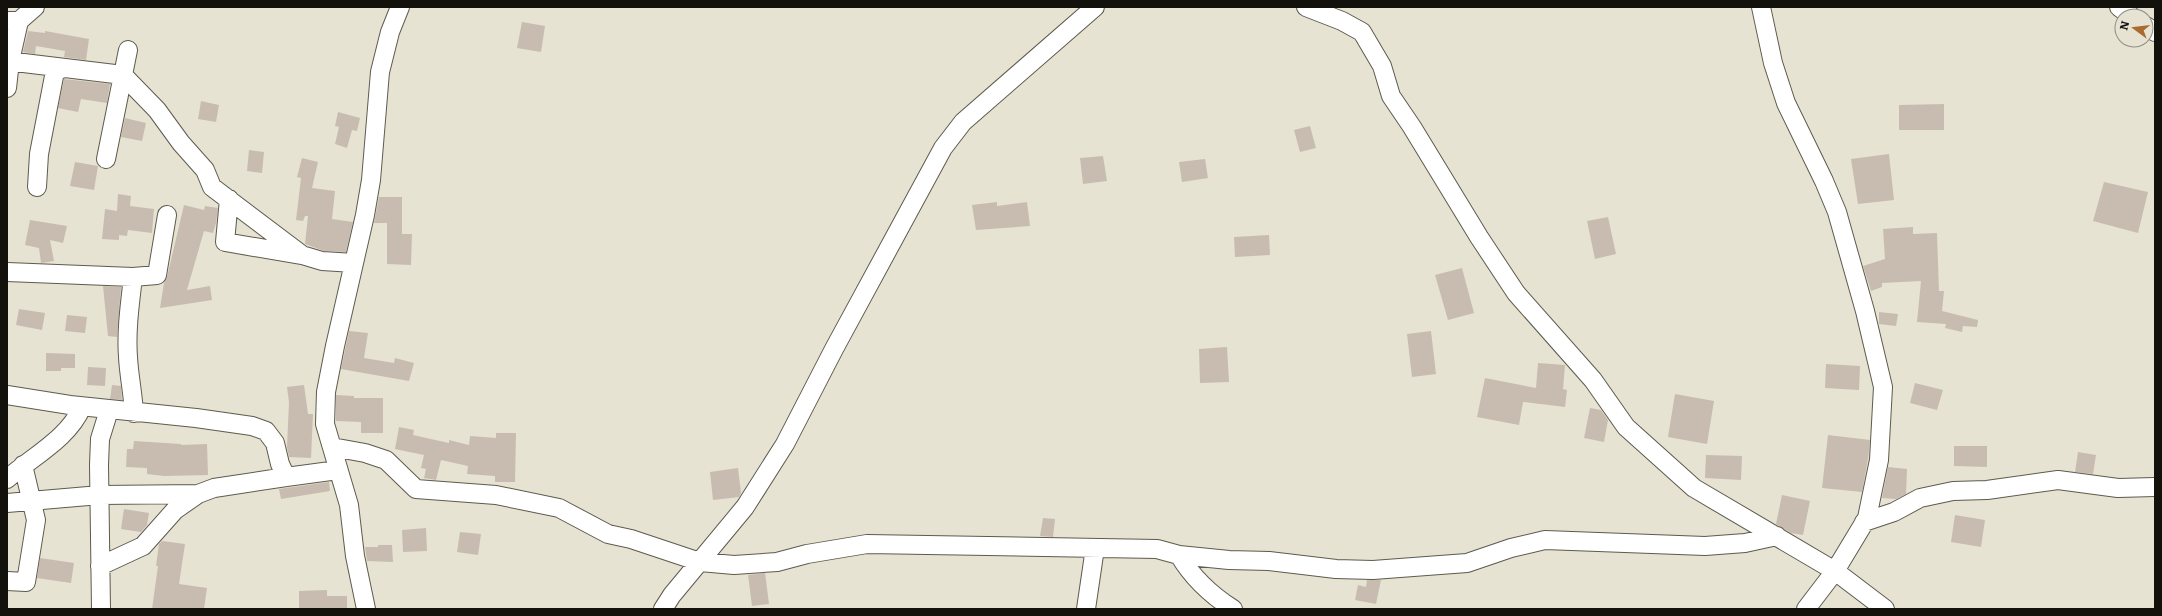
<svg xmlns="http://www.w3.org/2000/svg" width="2162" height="616" viewBox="0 0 2162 616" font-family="Literata,serif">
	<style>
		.building { fill: #c8bcb0 }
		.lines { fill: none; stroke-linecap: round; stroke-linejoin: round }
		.minor-casing { stroke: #5e5a4d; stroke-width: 20 }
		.minor { stroke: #fff; stroke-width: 18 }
	</style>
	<rect width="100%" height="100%" fill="#e6e3d3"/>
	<!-- building -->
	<path class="building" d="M522,22L545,26L541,52L517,48Z
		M28,31L45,33V31L89,39L86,60L64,57L65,51L36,46L35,54L23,52Z
		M64,79L110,84L107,103L81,99L78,112L58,108Z
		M201,101L219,105L216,122L198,119Z
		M1944,104V130H1899V105Z
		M338,112L360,118L357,131L352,130L347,148L335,144L339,127L335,126Z
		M125,118L146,123L142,141L121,137Z
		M1310,126L1316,148L1300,152L1294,130Z
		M249,150L264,152L262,173L247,171Z
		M1889,154L1894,200L1858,204L1851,159Z
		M1103,156L1107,181L1083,184L1080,158Z
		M302,158L318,162L312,188L335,191L332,219L353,222L346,252L324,251L305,244L308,216H305L303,221L296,220L301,178L297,177Z
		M1205,159L1208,178L1182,182L1179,162Z
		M75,162L98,166L94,190L70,186Z
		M2104,182L2148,192L2138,233L2093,221Z
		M118,194L131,196L130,206L154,209L152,233L128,230L127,236L119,235V240L102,239L105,209L117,211Z
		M379,197H402V234H412L411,265L387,264V223H374Z
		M997,202V206L1027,202L1030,226L976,230L972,205Z
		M184,205L204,210L205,206L218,208L216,223L213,233L204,231L187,290L210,286L212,300L160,308L164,283L167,277Z
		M1608,217L1616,254L1595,259L1587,221Z
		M30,220L67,226L63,243L50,240L54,261L41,263L39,248L25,245Z
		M1913,227V234L1937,233L1939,291H1944L1942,311L1978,320L1977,327L1963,326L1962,332L1945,328L1946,324L1917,322L1921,281L1882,283V287L1871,291L1863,266L1885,259L1883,229Z
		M1269,235L1270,255L1235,257L1234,237Z
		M1462,268L1474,313L1448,320L1435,275Z
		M103,286L121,287L117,337L108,336Z
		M19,309L45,313L42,330L16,325Z
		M1879,312L1898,314L1896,326L1879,324Z
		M67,315L87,317L85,333L65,331Z
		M349,331L368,333L364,358L394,363L395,358L414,363L409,381L341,369Z
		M1431,331L1436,374L1412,377L1407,334Z
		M1227,347L1229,382L1200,383L1199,349Z
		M46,353L75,354V368H61V371H46Z
		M1538,363L1565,365L1563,389L1567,390L1565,407L1523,402L1519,425L1477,417L1485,378L1536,388Z
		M1826,364L1860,366L1859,390L1825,388Z
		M88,367L106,368L105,386L87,385Z
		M1915,383L1943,390L1937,410L1910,403Z
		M112,385L121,386L122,400L110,399Z
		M304,385L308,414H313L311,458L289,457L287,447L289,402L287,387Z
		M1675,394L1714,401L1707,444L1668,437Z
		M336,395L354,396V398H383V433H361V422L336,421Z
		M1590,408L1601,410L1608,420L1604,442L1584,438Z
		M399,427L414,430L413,435L449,443V440L469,445L470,436L496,438V433H516L515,482H495V476L467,474L468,466L441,460L436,480L424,478L426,469L421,468L424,455L395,449Z
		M1828,435L1870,440L1868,459L1862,492L1822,488Z
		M134,441L181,444V445L207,444L208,475L164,476L147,474V468L126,467L127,449H133Z
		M1954,446H1987V467L1954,466Z
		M2078,452L2096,455L2093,474L2075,472Z
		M1706,455L1742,456L1741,480L1705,478Z
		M1888,467L1907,469L1906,494L1896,499L1882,498Z
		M738,468L741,493L739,497L713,500L710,472Z
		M329,482L330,491L281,499L279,489Z
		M1782,495L1810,501L1803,535L1791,533L1776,524Z
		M124,509L149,513L147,525L141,532L121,529Z
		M1955,515L1985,520L1981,547L1951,542Z
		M1043,518L1055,519L1053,537L1040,536Z
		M426,528L427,551L403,552L402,530Z
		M460,532L481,534L478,555L457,552Z
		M162,541L185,544L179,584L207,588L204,609H152L158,566H156L159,544Z
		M378,545H392L393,562L367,561L365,547H378Z
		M40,558L74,563L71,583L37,578Z
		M765,573L769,604L752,606L748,575Z
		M1367,580H1381L1376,604L1355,600L1358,585L1366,587Z
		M327,590V596H347V609H299V591Z"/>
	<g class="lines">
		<!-- minor casing -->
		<g class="minor-casing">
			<path id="minor" d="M1306,7L1342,21L1362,32L1382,66L1391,96L1412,127L1479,237L1516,293L1593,380L1626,427L1694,488L1835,571L1885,609
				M1761,7L1773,63L1786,103L1824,181L1837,212L1865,311L1883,387L1879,460L1867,518L1835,571L1806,609
				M2119,7L2131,16
				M9,21H19L35,7
				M2146,26L2155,32
				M128,50L123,75L157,110L181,143L205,170L212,187L302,255L322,261L354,263
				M7,61L65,68
				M7,88L10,61L19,21
				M37,187L39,154L55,71L65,68L123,75L106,159
				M229,199L225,242L301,255
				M7,272L133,277C130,303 126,331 128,357C129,376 133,394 134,413
				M133,277L157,275L167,215
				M7,395L70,405L196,418L252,426L266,431L275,443L280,464L286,477L338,470
				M332,447L365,453L386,460L416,489L496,495L559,508L608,534L631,539L700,562L734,565L777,562L807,554L867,544L1157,549L1179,555L1229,560L1269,561L1336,569L1373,570L1467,563L1511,548L1545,540L1705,546L1745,543L1777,536
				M7,479C33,456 68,439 82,407
				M7,503L100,495L198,494L214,488L286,477
				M1864,522L1894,512L1920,498L1953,491L1987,490L2058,480L2118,488L2155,487
				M1179,555C1192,577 1211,595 1233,609
				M100,566L143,546L175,510L198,494
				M7,581L26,582L36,520L23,465
				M101,609L99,465L100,439L109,410
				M366,609L355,556L349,505L325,424L326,392L335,346L365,215L371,180L380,72L390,32L400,7
				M663,609L672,595L745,507L785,444L834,349L943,148L963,122L1095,7
				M1086,609L1095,548"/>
		</g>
		<!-- minor -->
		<use href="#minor" class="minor"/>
	</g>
	<!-- border -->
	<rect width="2162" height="616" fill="none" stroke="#12110c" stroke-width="16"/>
	<!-- north arrow -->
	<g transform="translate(2134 28) rotate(285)"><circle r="19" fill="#e6e3d3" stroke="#918f83"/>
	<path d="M0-3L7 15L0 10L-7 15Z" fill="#a96b30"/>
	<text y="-6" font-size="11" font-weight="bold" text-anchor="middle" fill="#12110c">N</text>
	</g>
</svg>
